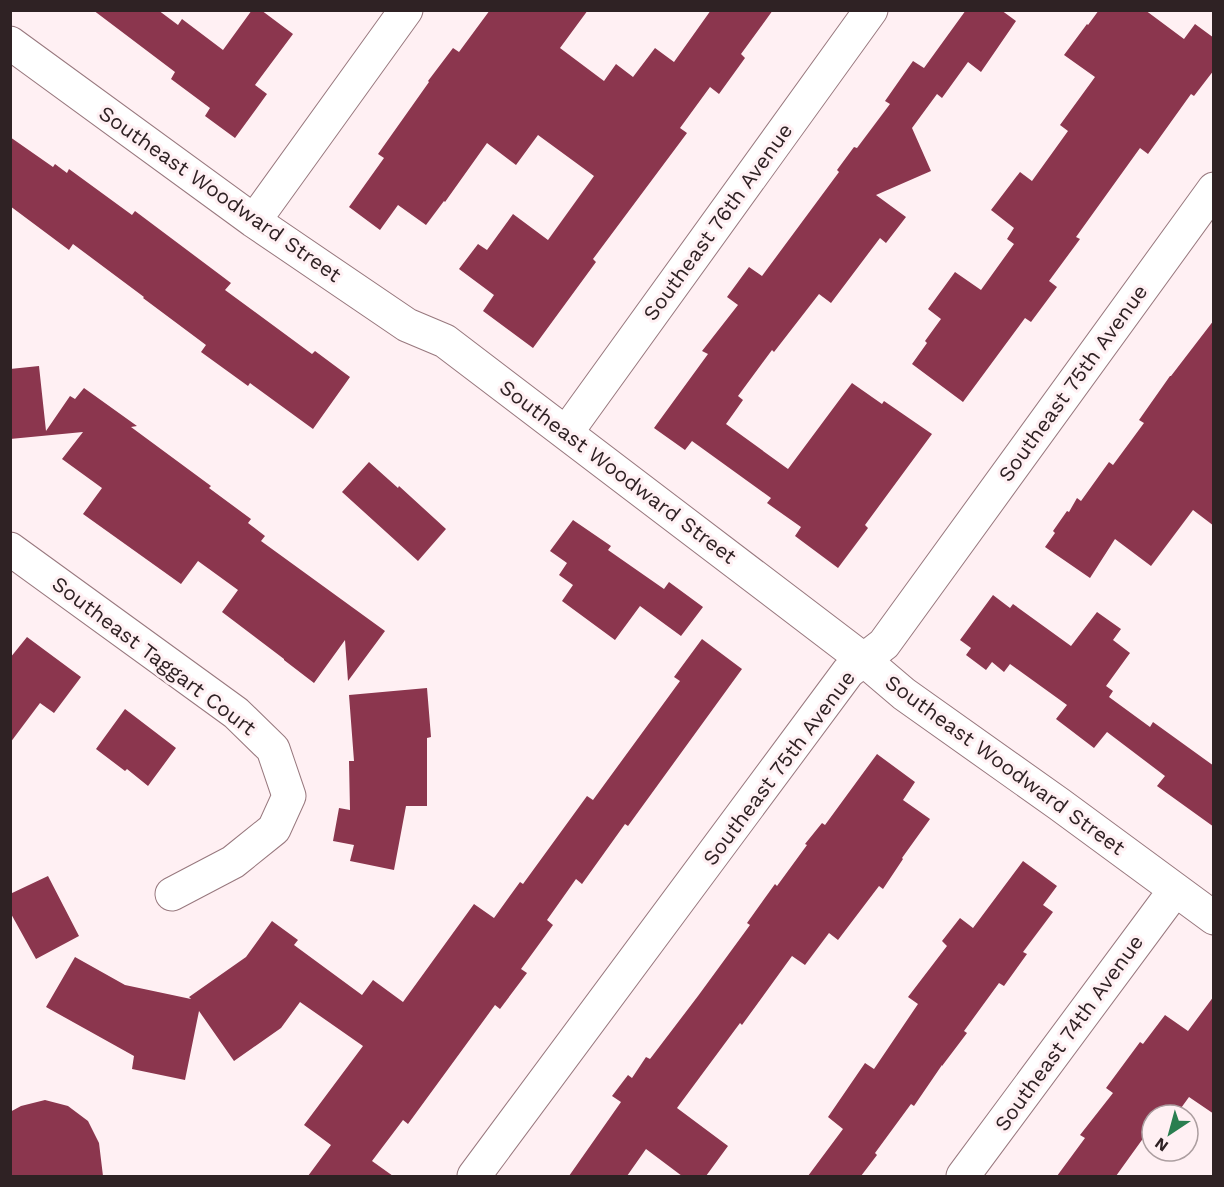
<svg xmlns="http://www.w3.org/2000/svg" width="1224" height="1187" viewBox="0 0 1224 1187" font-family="'Work Sans',sans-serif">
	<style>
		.building { fill: #8b364e }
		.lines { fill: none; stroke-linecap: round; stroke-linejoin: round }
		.street-casing { stroke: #98787e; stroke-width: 35 }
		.street { stroke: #fff; stroke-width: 33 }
		.labels { text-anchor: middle; stroke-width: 6; stroke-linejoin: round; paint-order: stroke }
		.street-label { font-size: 21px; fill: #2f2224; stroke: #fff0f3 }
	</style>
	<rect width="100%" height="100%" fill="#fff0f3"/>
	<!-- building -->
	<path class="building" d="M93,10H158L178,25L182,19L223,50L252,10H261L293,34L255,85L267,94L235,138L205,116L210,108L171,79L175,72Z
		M490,10H588L560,48L604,81L616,64L633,77L655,48L674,62L711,10H773L741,54L745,58L719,94L710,87L680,128L687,133L593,259L596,262L533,348L483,311L494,295L459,269L478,244L487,250L513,214L548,240L594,176L538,135L516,165L487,143L445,202L444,201L426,225L398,205L380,230L349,207L384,158L378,154L429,82L428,81L453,48L459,52Z
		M966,10H1001L1016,21L981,72L968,62L942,98L937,94L912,128L931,171L876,195L906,217L886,243L880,238L831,303L819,294L774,352L772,350L738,396L743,400L726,424L788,469L852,383L882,404L884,401L932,434L865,525L868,528L838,568L795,536L801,527L767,503L771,498L692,441L685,450L654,428L708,354L702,351L738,305L727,297L749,267L762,276L839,172L837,170L854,147L857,148L890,104L885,101L913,61L924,68Z
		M1099,10H1145L1184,39L1195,24L1214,38V70L1194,96L1191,94L1148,154L1140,148L1076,237L1080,239L1049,281L1057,287L1031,322L1025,318L963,402L912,364L927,343L925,341L941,319L928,309L955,272L981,290L1014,244L1007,239L1014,228L991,210L1020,172L1032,181L1068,131L1060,125L1095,77L1064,55L1087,24L1088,25Z
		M10,137L53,167L55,164L67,173L69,169L132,215L135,211L231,283L225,290L312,354L315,351L350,377L313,429L250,383L248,386L201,352L206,345L143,298L144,297L73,244L69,250L10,206Z
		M1214,320V526L1193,510L1151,566L1115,539L1090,578L1045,547L1055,533L1053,531L1067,511L1069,512L1077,498L1081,501L1109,462L1113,465L1144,423L1139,420L1170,376H1171Z
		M39,366L46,431L70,396L75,399L84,388L137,426L131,427L211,486L209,488L251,519L248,523L265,536L261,541L385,631L348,681L345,640L314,683L284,660V659L222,612L238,590L198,561L181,584L83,514L102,488L62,459L83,432L10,439V369Z
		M369,462L398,488L399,486L446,529L418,561L342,492Z
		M573,520L611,546L608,550L664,589L669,582L703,607L681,636L640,606L615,640L562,601L573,585L559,575L567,563L550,551Z
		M993,595L1010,608L1013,604L1071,646L1097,612L1121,629L1113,640L1130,653L1106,686L1113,691L1109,697L1150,727L1153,722L1214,766V827L1157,786L1165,776L1107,732L1094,748L1056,719L1067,705L1010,664L1004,672L992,662L986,670L966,655L971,648L960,640Z
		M27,637L81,677L54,713L40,703L10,743V658Z
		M702,639L742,669L628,826L625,824L582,884L576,879L547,920L553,925L521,969L527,973L500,1009L495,1005L408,1124L403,1120L372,1161L393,1176H308L331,1145L304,1125L363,1046L300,1002L281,1028L234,1061L199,1011L185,1080L132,1069L134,1056L46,1007L75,957L125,985L191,999L189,997L246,957L272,921L298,940L294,945L362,995L373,980L403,1002L474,904L494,918L520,882L523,884L587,796L593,800L680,681L674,677Z
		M427,688L431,737L427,738V806H406L394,870L350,861L354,845L333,841L339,808L350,810L349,761H354L349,695Z
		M125,709L176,748L148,786L127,769L125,771L96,749Z
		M877,754L915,782L903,800L930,819L902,858L903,859L883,889L879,886L838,940L829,933L805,965L792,956L742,1025L740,1023L677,1108L728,1146L706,1176H682L646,1149L627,1176H569L621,1102L612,1096L628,1075L632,1078L646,1057L650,1059L698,996L750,925L747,923L775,884L777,886L807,845L805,844L822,823L825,825Z
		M1023,861L1057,886L1043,905L1053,912L1023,952L1027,954L1004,986L999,983L964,1031L967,1033L942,1066V1065L914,1106L911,1104L875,1153L877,1155L861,1176H808L843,1129L828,1117L865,1063L874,1069L918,1004L908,997L947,946L942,941L960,918L973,928Z
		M48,876L79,936L36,959L10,912V894Z
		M1214,996V1114L1189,1097L1176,1115H1152V1126L1116,1176H1057L1085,1138L1080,1135L1113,1093L1106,1088L1140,1042L1143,1044L1165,1015L1188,1031Z
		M45,1100L68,1106L88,1121L99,1143L103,1176H10V1112L21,1106Z"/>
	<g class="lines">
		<!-- street casing -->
		<g class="street-casing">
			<path id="street" d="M10,43L254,221L407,325L445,341L864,660L904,694L1059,804L1214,918
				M254,221L406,10
				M566,433L871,10
				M10,549L236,713L273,749L289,796L274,829L233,862L172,894
				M474,1176L848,672L884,644L1214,189
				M963,1176L1175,890"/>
		</g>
		<!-- street -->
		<use href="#street" class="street"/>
	</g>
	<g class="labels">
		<!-- street labels -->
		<g class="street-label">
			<text transform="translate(220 194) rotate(35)" y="7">Southeast Woodward Street</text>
			<text transform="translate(718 222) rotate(-54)" y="7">Southeast 76th Avenue</text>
			<text transform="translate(1073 383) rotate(-54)" y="7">Southeast 75th Avenue</text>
			<text transform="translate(618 472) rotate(37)" y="7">Southeast Woodward Street</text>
			<text transform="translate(154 656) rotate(37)" y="7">Southeast Taggart Court</text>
			<text transform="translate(1005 765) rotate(36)" y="7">Southeast Woodward Street</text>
			<text transform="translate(779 768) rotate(-53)" y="7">Southeast 75th Avenue</text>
			<text transform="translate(1069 1033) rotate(-54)" y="7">Southeast 74th Avenue</text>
		</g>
	</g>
	<!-- border -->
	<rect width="1224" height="1187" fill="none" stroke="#2f2224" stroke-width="24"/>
	<!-- north arrow -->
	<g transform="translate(1170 1133) rotate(216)"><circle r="28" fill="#fff0f3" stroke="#ac9ea0" stroke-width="1.5"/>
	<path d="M0-4.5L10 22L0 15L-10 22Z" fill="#2a7e50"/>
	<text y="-9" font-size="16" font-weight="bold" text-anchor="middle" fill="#2f2224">N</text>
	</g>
</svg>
